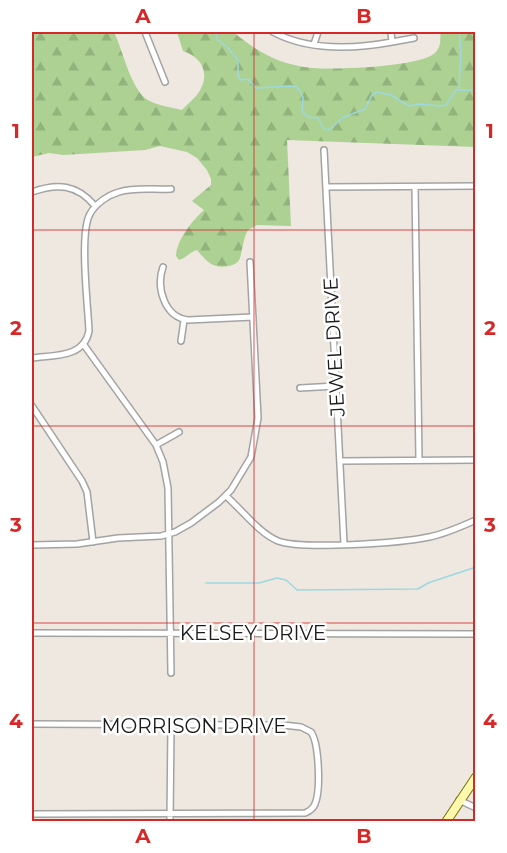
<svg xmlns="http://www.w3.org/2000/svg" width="507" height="853" viewBox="0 0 507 853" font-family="Montserrat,sans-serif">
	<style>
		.forest { fill: url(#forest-firs) }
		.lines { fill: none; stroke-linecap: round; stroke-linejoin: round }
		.stream { stroke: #9ed8df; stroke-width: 1.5 }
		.minor-casing { stroke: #a3a3a3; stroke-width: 8 }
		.secondary-casing { stroke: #767500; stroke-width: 10 }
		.minor { stroke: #fff; stroke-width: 5 }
		.secondary { stroke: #fef8af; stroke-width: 8 }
		.grid { fill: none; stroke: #d62828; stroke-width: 1.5; stroke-opacity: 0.55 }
		.labels { text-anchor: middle; stroke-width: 5; stroke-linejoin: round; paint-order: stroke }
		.street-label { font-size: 20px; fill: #1c1c1c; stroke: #fff }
		.neatline { fill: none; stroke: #d62828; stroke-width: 2 }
		.grid-label { font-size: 20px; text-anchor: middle; font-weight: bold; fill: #d62828 }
	</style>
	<defs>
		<pattern id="forest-firs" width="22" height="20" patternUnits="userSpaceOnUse" patternTransform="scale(1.5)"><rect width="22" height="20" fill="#acd192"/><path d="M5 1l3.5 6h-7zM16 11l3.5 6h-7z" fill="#93b37d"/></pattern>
	</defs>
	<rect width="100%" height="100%" fill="#eee8e1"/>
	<!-- forest -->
	<path class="forest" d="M32,32H114C123,51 130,86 146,99C157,106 171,107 182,110C186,105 192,101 196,96C211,78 205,58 183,51L177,32H233C248,44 262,54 280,61C289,64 302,67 312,68C334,70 420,67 435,53C441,47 441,39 440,32H475V147L287,140L291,226L257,225L248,230C243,239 243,248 240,258C238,263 234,265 229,266C213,269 207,262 197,250C190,252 186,258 179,260L176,256C177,239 192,221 204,210L192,201L211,185V179L207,170L197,158L187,152L160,146L145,150L63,155L49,153L32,157Z"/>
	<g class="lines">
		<!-- stream -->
		<path class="stream" d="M216,32L217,39L228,48L238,60V76L241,80L248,79L256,88L292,86L298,88L303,97L302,111L308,117L318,118L324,129L329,130L344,117L365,109L372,95L377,92L391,95L409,106L419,104L439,106L446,105L456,90H476
			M459,32L461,52L459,90
			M206,583H259L277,578L286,580L297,590L418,589L428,583L476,567"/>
		<!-- minor casing -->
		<g class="minor-casing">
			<path id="minor" d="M145,32L165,82
				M273,32C309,51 354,49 392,42L391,32
				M392,42L414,38
				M314,44L318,32
				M324,150L344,544
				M326,187L476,186
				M415,187L419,460
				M32,192C57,183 77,184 95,206
				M163,267C156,287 164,317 188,320L253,317
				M181,341L184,320
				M84,345L156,445L163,462L168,488L171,673
				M32,358C54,355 84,358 89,331C88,306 79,233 90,214C95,204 108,195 119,192C135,187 154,190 171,189
				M300,388L336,386
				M32,406L82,481L87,492L93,542
				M156,445L179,432
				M340,461L476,460
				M226,496C242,510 259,533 278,541C302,550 401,543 429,537C445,534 460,527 476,520
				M32,545L77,544L118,538L161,536L175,532L191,523L219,502L231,490L251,457L258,418L250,262
				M32,633L476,634
				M32,724L283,725L301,727L311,732C319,743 321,790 315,804C313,809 310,811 305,813L32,814
				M459,800L476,808
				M170,822L171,726"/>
		</g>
		<!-- secondary casing -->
		<g class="secondary-casing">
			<path id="secondary" d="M446,822L476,777"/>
		</g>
		<!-- minor -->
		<use href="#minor" class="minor"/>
		<!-- secondary -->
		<use href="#secondary" class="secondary"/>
	</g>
	<!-- grid -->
	<path class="grid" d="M254,32V822M32,230H476M32,426H476M32,623H476"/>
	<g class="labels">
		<!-- street labels -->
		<g class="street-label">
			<text transform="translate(334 347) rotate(-93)" y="7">JEWEL DRIVE</text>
			<text x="253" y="640">KELSEY DRIVE</text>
			<text x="194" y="733">MORRISON DRIVE</text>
		</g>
	</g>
	<!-- border -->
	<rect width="507" height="853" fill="none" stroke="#ffffff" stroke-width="66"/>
	<rect x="33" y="33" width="441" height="787" class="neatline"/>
	<g class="grid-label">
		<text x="143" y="23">A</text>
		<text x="364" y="23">B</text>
		<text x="16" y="138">1</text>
		<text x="490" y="138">1</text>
		<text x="16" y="335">2</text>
		<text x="490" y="335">2</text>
		<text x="16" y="532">3</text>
		<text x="490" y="532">3</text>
		<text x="16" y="728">4</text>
		<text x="490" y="728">4</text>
		<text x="143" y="843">A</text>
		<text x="364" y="843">B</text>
	</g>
</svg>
